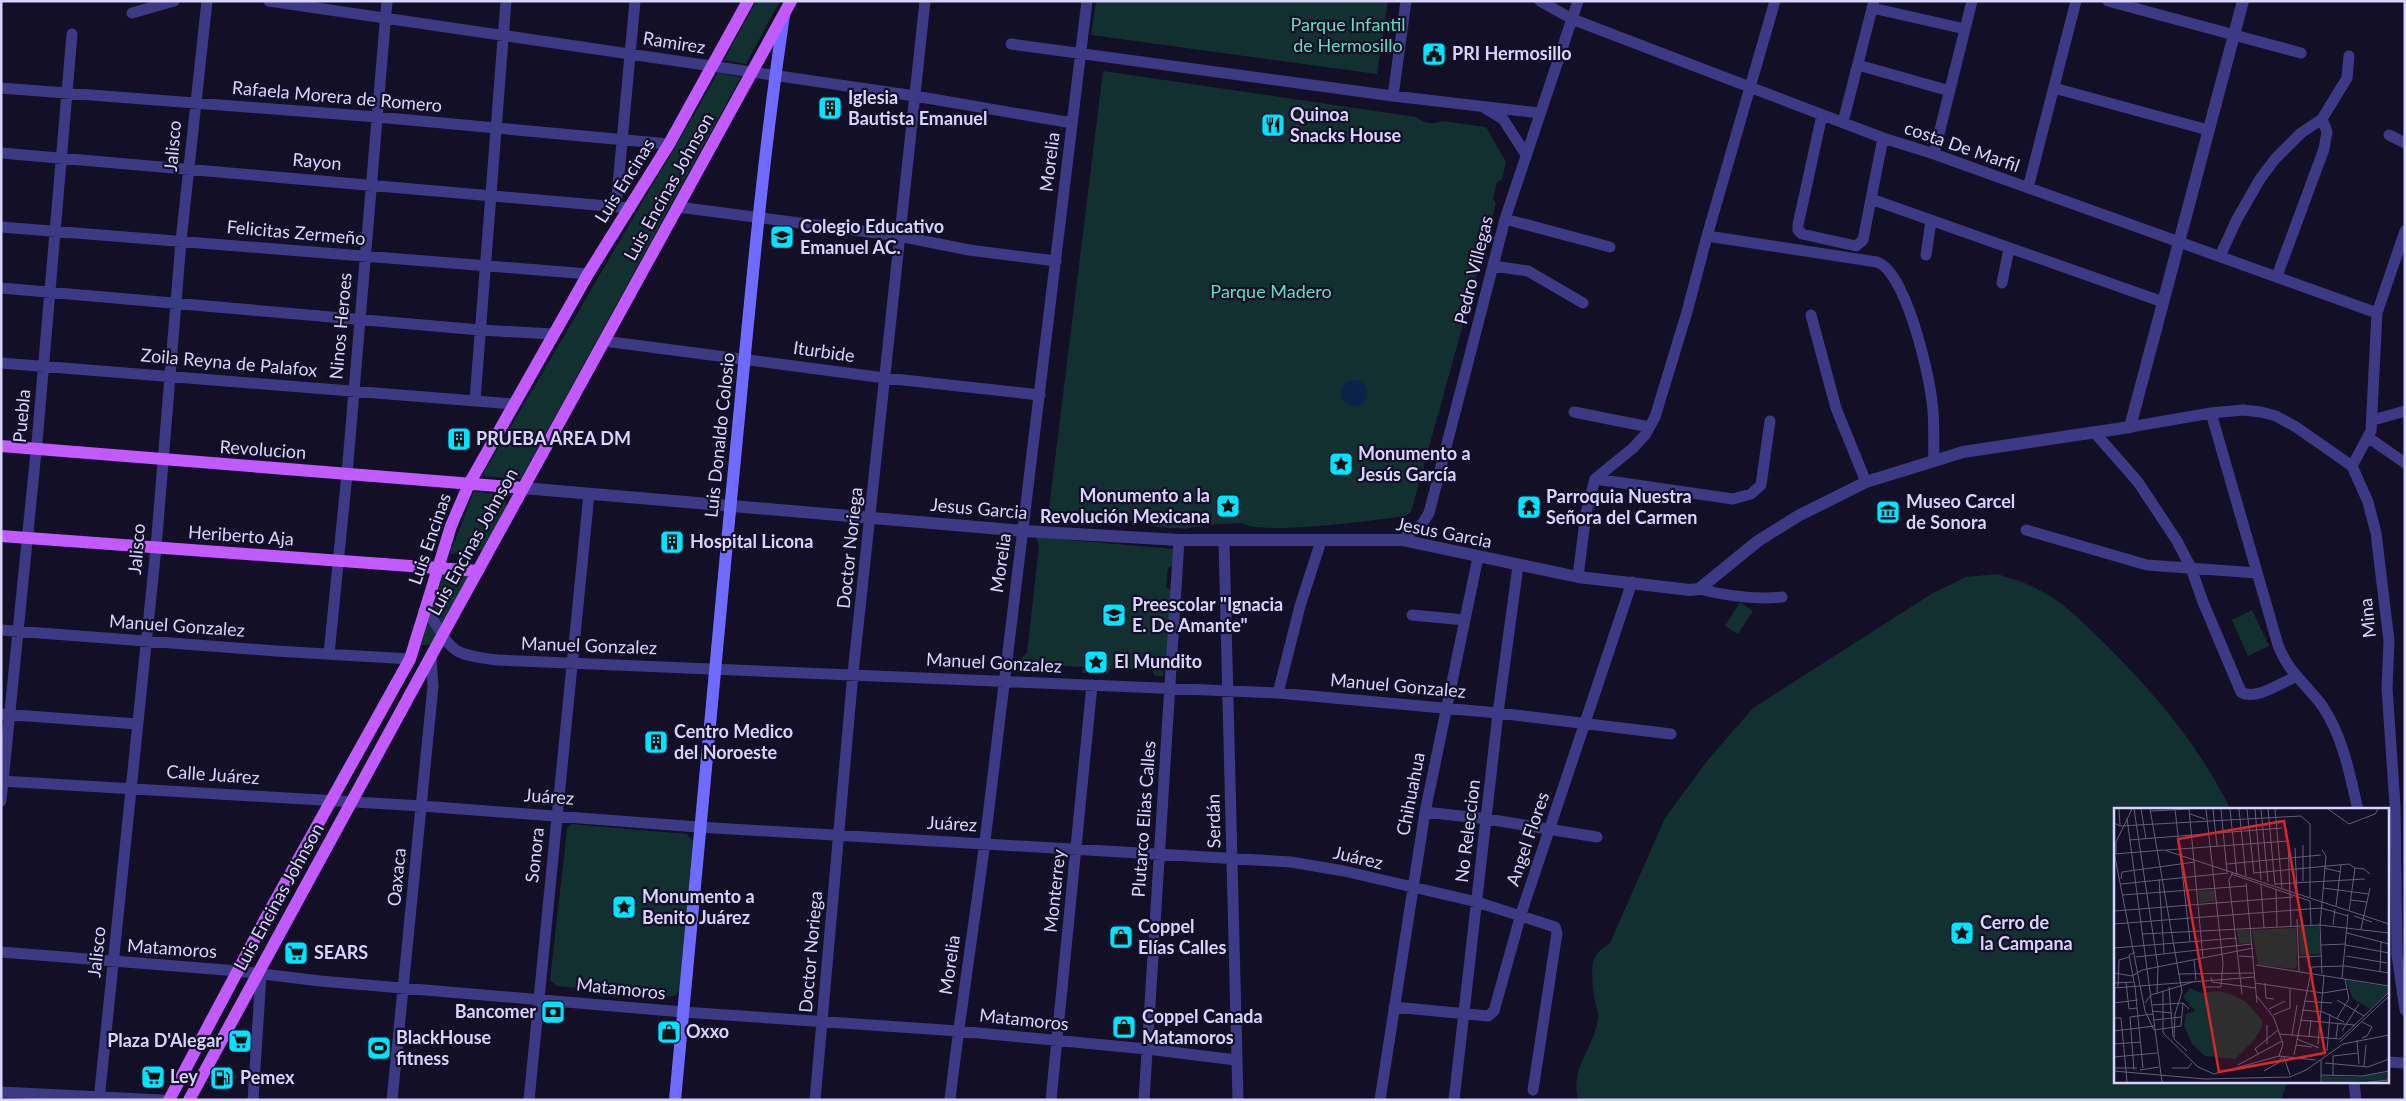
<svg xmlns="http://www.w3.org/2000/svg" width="2406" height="1101" viewBox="0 0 2406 1101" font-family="Lato,sans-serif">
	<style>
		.green { fill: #12302f }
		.water { fill: #0c2248 }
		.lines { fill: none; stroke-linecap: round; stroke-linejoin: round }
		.minor { stroke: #3d3a85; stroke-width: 11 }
		.tertiary { stroke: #3d3a85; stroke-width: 12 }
		.secondary { stroke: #6f6bff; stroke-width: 12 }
		.primary { stroke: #c25bff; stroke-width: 12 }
		.labels { text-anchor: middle; stroke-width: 4.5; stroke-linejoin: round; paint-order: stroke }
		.park-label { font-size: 18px; fill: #5fe0c0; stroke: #130f26 }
		.street-label { font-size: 18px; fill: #d9d4ff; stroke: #130f26 }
		.poi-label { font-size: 18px; font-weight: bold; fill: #d9d4ff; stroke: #130f26; text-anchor: start }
		.inset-road { fill: none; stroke: #625e7d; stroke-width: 1 }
		.view { fill: #d62828; fill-opacity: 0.15; stroke: #d62828; stroke-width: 2.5 }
		.inset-edge { fill: none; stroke: #d9d4ff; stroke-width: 2.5 }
	</style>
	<rect width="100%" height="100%" fill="#130f26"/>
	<!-- green -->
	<path class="green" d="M756,1H780L746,64L724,60Z
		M1096,1H1388L1377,74L1091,35Z
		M1103,71L1416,117C1422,123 1434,125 1442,121L1486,127L1506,162L1502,180L1497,182L1493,199L1496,203L1487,238L1411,512L1405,516C1378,520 1260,536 1242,523L1205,525L1186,529L1156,527L1140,521L1106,520L1083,523L1052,521L1045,516L1049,508Z
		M718,73L741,77L521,479L482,476Z
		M474,491L503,496L507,506L485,549L450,554Z
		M1036,537L1174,549V565L1168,568L1166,587L1173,591L1167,654L1163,676H1155L1152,670L1112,668L1108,674L1082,673L1084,667L1035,665L1028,669H1015L1018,662L1027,653L1039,546Z
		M469,573L433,645H421L443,574Z
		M1997,574C2009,578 2022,581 2033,587C2060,599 2081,620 2102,641C2154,692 2198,744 2231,810H2115V1082H2287L2281,1100H1578C1570,1066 1594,1049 1598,1019C1599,1012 1595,1004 1594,997C1593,990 1591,968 1593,962C1596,952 1602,949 1610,943L1665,818L1707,761L1753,708L1933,593L1966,577Z
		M1740,602L1753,611L1738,634L1725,626Z
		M2252,610L2269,646L2248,656L2232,620Z
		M571,824L687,834L693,841L680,989L676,995L668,997L557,986L550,980L567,829Z"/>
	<!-- water -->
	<path class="water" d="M1341 393a13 13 0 1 1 26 0a13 13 0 1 1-26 0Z"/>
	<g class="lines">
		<!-- minor -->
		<path class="minor" d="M269,1L915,96L1072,123
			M1540,1L1572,19L1883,138L1934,154L2377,313
			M2108,1L2301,53
			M1872,8L1965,29
			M132,13L174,1
			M1011,44L1393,96L1539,113
			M1858,65L1950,91
			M1,88L377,117L669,144
			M2054,88L2208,130
			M1393,96L1406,1
			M1485,108L1503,119L1525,153
			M1822,115L1798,225V230L1802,234L1856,246L1863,240L1883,138
			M1843,122L1874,1
			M2389,135L2405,143
			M1,153L630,208
			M1934,154L1972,1
			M2028,188L2076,1
			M1871,199L2163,302
			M616,207L635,1
			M678,207L899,236L969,250L1056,261
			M1505,219L1610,247
			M1,227L588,274
			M1707,236L1877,262C1906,272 1929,373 1932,402C1935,421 1933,441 1934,460
			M1926,255L1931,221
			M2220,256L2237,219L2260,179L2275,159L2301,133L2322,119L2347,78L2349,56
			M1493,266L1528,271L1583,303
			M2277,276L2324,149L2327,132L2322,119
			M2002,283L2009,249
			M1,288L480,330L553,334
			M1811,315L1836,408L1866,482
			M604,341L885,378L1040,395
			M1,363L513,404
			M475,400L506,1
			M1574,412L1649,427
			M2211,413L2278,645C2289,674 2306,683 2323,707C2343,737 2350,775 2358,810
			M2373,420L2405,411
			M2130,427L2211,413L2243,410L2261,412L2276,416L2296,427L2352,466L2368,502L2376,533L2389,641L2387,688L2395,805L2397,955L2405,1010
			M2095,433L2138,482L2177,541L2191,568L2203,602L2241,692C2255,701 2281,683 2295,677
			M2369,438L2405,463
			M2352,466L2371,431L2377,313L2405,231
			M1595,479L1733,499L1751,494L1761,485L1770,421
			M2026,530L2147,565L2257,573
			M1402,540L1422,524L1429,513L1505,219L1578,1
			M1224,541L1238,1100
			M1578,577L1586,513L1595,479L1633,448L1645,435L1655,417L1687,312L1707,236L1775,1
			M1699,589C1727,596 1753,600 1782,597
			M426,609C453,650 446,654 498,660L1278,693L1498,713L1671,734
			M1412,615L1465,620
			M1,630L276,651L410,659
			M329,654L347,474L387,1
			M1278,693L1300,606L1321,541
			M1,714L137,724
			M1,781L422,806L698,827L1291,862L1344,871L1477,902L1555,927L1557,933L1533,1090
			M1,801L37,442L72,34
			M1425,812L1487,819L1597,837
			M1,952L238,971L320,981L683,1012L958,1031L1147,1049L1236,1060
			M1394,1007L1488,1016L1494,1011L1521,914L1632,582
			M2387,1062L2405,1063
			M2354,1082L2356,1100
			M1,1092L161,1100
			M99,1100L156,548L181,241L207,1
			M253,1100L261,974
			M392,1100L433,686L431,658
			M529,1100L589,494
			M815,1100L853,673L925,1
			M950,1100C960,1013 974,927 985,841C1018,561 1054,281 1087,1
			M1051,1100L1092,685
			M1144,1100L1179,540
			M1380,1100L1425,812L1478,557
			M1454,1100L1498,713L1518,566"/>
		<!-- tertiary -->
		<path class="tertiary" d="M523,488L1024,531L1179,540H1402L1578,577L1690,590L1699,589L1758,541L1798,516L1866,482L1963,452L2130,427L2243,1"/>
		<!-- secondary -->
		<path class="secondary" d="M675,1100C693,900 711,700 731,500C747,338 760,176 784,15"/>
		<!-- primary -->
		<path class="primary" d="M1,446L523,488
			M1,536L478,571
			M169,1100L269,912L410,659L451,526L469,484L588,274L669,144L748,1
			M189,1100L443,634L791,1"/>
	</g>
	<!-- icons -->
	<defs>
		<g id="civic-square" transform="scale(1.25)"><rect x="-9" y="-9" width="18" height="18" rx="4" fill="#00e5ff" stroke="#130f26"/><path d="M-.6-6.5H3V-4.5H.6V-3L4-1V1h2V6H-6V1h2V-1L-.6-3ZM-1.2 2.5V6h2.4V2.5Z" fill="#111"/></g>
		<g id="building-square" transform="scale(1.25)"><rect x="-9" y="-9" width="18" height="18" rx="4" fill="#00e5ff" stroke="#130f26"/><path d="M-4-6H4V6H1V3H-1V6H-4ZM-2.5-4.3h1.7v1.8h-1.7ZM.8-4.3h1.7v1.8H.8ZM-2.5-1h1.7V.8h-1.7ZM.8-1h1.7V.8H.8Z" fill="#111"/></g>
		<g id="restaurant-square" transform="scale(1.25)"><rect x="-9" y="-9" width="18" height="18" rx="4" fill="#00e5ff" stroke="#130f26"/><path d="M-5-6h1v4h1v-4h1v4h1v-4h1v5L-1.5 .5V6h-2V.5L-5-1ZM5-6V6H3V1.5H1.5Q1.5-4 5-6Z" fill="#111"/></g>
		<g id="school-square" transform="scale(1.25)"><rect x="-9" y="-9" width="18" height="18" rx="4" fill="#00e5ff" stroke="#130f26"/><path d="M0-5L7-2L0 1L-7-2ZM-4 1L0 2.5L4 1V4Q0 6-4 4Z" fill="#111"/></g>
		<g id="sight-square" transform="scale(1.25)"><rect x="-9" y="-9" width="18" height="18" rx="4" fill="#00e5ff" stroke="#130f26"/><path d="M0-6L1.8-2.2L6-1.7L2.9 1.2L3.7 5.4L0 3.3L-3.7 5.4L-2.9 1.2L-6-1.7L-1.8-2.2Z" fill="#111"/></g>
		<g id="temple-square" transform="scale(1.25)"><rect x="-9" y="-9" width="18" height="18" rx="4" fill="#00e5ff" stroke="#130f26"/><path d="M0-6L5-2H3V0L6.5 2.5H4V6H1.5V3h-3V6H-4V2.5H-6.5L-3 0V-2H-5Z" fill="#111"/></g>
		<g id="museum-square" transform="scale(1.25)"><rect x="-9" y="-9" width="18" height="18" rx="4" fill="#00e5ff" stroke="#130f26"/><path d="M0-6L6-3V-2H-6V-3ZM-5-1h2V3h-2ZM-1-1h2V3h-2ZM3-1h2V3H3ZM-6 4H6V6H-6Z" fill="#111"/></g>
		<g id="shop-square" transform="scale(1.25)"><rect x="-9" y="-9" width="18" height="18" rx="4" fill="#00e5ff" stroke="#130f26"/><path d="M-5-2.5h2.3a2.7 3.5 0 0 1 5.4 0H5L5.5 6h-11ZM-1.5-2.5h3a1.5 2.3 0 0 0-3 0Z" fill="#111"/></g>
		<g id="supermarket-square" transform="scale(1.25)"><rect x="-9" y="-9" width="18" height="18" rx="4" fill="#00e5ff" stroke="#130f26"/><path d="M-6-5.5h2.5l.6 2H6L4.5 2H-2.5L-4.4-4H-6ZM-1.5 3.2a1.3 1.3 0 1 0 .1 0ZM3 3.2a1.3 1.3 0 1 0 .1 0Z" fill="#111"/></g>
		<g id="bank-square" transform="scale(1.25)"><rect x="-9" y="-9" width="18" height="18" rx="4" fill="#00e5ff" stroke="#130f26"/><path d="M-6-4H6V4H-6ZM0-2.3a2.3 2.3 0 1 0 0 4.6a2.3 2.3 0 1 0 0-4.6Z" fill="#111"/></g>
		<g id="stadium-square" transform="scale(1.25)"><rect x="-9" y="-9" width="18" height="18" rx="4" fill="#00e5ff" stroke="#130f26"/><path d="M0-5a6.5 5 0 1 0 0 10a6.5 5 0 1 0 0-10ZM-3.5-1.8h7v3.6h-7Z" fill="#111"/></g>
		<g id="fuel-square" transform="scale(1.25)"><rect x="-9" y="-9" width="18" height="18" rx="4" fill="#00e5ff" stroke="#130f26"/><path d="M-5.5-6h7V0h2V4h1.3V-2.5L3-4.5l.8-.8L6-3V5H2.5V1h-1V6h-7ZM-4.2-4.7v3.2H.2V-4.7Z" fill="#111"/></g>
	</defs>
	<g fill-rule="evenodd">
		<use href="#civic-square" x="1434" y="54"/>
		<use href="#building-square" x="830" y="108"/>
		<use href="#restaurant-square" x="1273" y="125"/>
		<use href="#school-square" x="782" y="237"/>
		<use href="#building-square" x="459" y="439"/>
		<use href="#sight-square" x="1341" y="464"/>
		<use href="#sight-square" x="1228" y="506"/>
		<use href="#temple-square" x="1529" y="507"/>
		<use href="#museum-square" x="1888" y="512"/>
		<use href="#building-square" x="672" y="542"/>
		<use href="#school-square" x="1114" y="615"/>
		<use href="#sight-square" x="1096" y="662"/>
		<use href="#building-square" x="656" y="742"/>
		<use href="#sight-square" x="624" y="907"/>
		<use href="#sight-square" x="1962" y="933"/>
		<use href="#shop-square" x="1121" y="937"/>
		<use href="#supermarket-square" x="296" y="953"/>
		<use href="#bank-square" x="553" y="1012"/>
		<use href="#shop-square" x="1124" y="1027"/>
		<use href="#shop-square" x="669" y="1032"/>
		<use href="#supermarket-square" x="240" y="1041"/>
		<use href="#stadium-square" x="379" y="1048"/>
		<use href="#supermarket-square" x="153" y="1077"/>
		<use href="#fuel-square" x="222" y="1078"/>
	</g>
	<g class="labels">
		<!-- park labels -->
		<g class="park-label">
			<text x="1348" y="31">Parque Infantil<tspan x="1348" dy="21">de Hermosillo</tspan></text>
			<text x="1271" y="298">Parque Madero</text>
		</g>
		<!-- street labels -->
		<g class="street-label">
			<text transform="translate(674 43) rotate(9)" y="6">Ramirez</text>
			<text transform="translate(337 97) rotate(5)" y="6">Rafaela Morera de Romero</text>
			<text transform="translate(173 146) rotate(-85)" y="6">Jalisco</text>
			<text transform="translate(1962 147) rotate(19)" y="6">costa De Marfil</text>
			<text transform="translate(317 162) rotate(5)" y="6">Rayon</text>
			<text transform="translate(1050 162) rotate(-83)" y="6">Morelia</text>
			<text transform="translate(625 181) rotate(-58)" y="6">Luis Encinas</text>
			<text transform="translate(669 187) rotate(-61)" y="6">Luis Encinas Johnson</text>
			<text transform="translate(296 233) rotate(5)" y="6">Felicitas Zermeño</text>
			<text transform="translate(1474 270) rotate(-76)" y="6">Pedro Villegas</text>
			<text transform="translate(341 326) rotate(-85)" y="6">Ninos Heroes</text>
			<text transform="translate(824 352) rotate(8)" y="6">Iturbide</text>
			<text transform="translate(229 363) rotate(5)" y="6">Zoila Reyna de Palafox</text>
			<text transform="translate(22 416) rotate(-85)" y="6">Puebla</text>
			<text transform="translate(720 435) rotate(-84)" y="6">Luis Donaldo Colosio</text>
			<text transform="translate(263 450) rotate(4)" y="6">Revolucion</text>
			<text transform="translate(979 509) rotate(5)" y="6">Jesus Garcia</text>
			<text transform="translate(1444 533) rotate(11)" y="6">Jesus Garcia</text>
			<text transform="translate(241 536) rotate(4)" y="6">Heriberto Aja</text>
			<text transform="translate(430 539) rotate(-71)" y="6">Luis Encinas</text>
			<text transform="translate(473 542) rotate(-61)" y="6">Luis Encinas Johnson</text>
			<text transform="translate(850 548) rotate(-84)" y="6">Doctor Noriega</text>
			<text transform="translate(137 549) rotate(-85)" y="6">Jalisco</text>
			<text transform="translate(1001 563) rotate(-82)" y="6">Morelia</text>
			<text transform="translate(2368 618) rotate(-96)" y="6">Mina</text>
			<text transform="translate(177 626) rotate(4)" y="6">Manuel Gonzalez</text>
			<text transform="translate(589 646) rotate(2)" y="6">Manuel Gonzalez</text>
			<text transform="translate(994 663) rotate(3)" y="6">Manuel Gonzalez</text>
			<text transform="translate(1398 686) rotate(5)" y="6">Manuel Gonzalez</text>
			<text transform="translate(213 775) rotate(4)" y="6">Calle Juárez</text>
			<text transform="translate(1411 794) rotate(-79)" y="6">Chihuahua</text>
			<text transform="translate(549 797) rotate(4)" y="6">Juárez</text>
			<text transform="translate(1144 819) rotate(-86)" y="6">Plutarco Elias Calles</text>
			<text transform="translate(1214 821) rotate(-91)" y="6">Serdán</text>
			<text transform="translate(952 824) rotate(3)" y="6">Juárez</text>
			<text transform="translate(1468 831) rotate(-83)" y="6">No Releccion</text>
			<text transform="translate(1528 839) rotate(-71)" y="6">Angel Flores</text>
			<text transform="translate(535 855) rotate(-84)" y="6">Sonora</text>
			<text transform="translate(1358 858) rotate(13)" y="6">Juárez</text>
			<text transform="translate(397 877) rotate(-84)" y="6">Oaxaca</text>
			<text transform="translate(1055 891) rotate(-84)" y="6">Monterrey</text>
			<text transform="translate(279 897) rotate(-61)" y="6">Luis Encinas Johnson</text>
			<text transform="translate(172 949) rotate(4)" y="6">Matamoros</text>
			<text transform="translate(97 952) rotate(-84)" y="6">Jalisco</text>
			<text transform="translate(811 952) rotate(-85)" y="6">Doctor Noriega</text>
			<text transform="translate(950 965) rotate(-82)" y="6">Morelia</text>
			<text transform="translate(621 989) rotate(6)" y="6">Matamoros</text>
			<text transform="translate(1024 1020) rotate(6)" y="6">Matamoros</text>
		</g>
		<!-- poi labels -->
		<g class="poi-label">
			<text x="1452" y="60">PRI Hermosillo</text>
			<text x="848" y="104">Iglesia<tspan x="848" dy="21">Bautista Emanuel</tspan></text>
			<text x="1290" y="121">Quinoa<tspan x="1290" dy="21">Snacks House</tspan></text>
			<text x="800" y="233">Colegio Educativo<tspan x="800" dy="21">Emanuel AC.</tspan></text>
			<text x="476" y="445">PRUEBA AREA DM</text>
			<text x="1358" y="460">Monumento a<tspan x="1358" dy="21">Jesús García</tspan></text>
			<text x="1210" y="502" text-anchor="end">Monumento a la<tspan x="1210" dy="21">Revolución Mexicana</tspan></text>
			<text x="1546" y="503">Parroquia Nuestra<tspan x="1546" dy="21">Señora del Carmen</tspan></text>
			<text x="1906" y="508">Museo Carcel<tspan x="1906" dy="21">de Sonora</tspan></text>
			<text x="690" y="548">Hospital Licona</text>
			<text x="1132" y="611">Preescolar "Ignacia<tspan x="1132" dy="21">E. De Amante"</tspan></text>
			<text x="1114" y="668">El Mundito</text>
			<text x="674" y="738">Centro Medico<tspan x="674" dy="21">del Noroeste</tspan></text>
			<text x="642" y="903">Monumento a<tspan x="642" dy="21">Benito Juárez</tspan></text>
			<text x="1980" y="929">Cerro de<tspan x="1980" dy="21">la Campana</tspan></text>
			<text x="1138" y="933">Coppel<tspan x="1138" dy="21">Elías Calles</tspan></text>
			<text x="314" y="959">SEARS</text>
			<text x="536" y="1018" text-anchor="end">Bancomer</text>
			<text x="1142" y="1023">Coppel Canada<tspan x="1142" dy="21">Matamoros</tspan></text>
			<text x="686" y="1038">Oxxo</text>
			<text x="396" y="1044">BlackHouse<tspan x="396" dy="21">fitness</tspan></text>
			<text x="222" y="1047" text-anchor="end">Plaza D'Alegar</text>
			<text x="170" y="1083">Ley</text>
			<text x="240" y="1084">Pemex</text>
		</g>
	</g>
	<!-- overview -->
	<g transform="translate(2114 808)">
		<rect width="275" height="275" fill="#130f26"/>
		<path d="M100,82L101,93L86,95L84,83ZM205,118L207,146L186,147L185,119ZM182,120L183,158L180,161L144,157L138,122ZM123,122H135L137,135L125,136ZM232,172L275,179V183L256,201L239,191ZM76,180L87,185L104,183L119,187L132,194L148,212V219L140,232L121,251L91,248L78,236L70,218L72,206L81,203L69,189ZM275,264V272L208,274V268L240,269Z" fill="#12302f"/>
		<path class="inset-road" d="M5,1L6,18M20,1L44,159L43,185M27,1L32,31M36,1L68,184L61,206L60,231L73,243M61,1L76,133M75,1L89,150M99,1L103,38M107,1L113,64M116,1L123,67M125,1L132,68M133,1L140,66M141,1L147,72M147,1L154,74M154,1L161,77M161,1L168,80M214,1L235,16L261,6L264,1M37,3L76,1M76,6L91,11M13,10L48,274M0,15L6,18L187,8L196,16V89M171,26L174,33L177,118M15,32L168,20M189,37V73M181,40L183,85M52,42L174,33M208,42L212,48L206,117L208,166M0,44L31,203L40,222M2,45V34L18,1M0,46L50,42L275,116M113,56L207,47M210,60L227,64M241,60L250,61L256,66M119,64L115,72L128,186M140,65L235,56L241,60M117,66L196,93M7,71L8,64L81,54M45,71L50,145M132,75L143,195M7,76L114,65M161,76L251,71M147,77L150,120M209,80L255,86M162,82L163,119M8,87L132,78M237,92L253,94M196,93L197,117M222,98L227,57M0,103L179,89M235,103L241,60M240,108L258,114M183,111L185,163M0,116L207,100L234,108M219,117L221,101M247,121L256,80M233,125L275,136M28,126L206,117L275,125M207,137L232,136M232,137L275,145M0,140L123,130M21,144L15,147L21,179L29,260M125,148L140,149M232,148L273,155M22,149L138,136M185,149L208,148M80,152L82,172M142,157L275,178M266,164L267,133M0,165L18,168L28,162L139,140M64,166L141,165M97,169L98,174L142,180M228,170L234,106M12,174L15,201L23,200M0,175L20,174M141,175L209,185L233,181M151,175L152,190L160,191M4,179L5,152L15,149M55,179L59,229M91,179H107L109,155L92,1M0,180L141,169M49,183V225L84,259L100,266L165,248L169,236L160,210L142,187M223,192L250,208M190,193L218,195M0,195L24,192M31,195L37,187L79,174M38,197L69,195L75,201M155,201L171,193M188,202L209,204L230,214M38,203L58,205M159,207L176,200V181M0,210H7L13,274M223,210L235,191L231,171M40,212L67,209M186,212L240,217M40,222L67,218L69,195M0,223L40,218M228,223L245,196M165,226L226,231L275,184M178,227L183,197M195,228L197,212M222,230L224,215M248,230L253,228L258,219L248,214M183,231L205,240M243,232L245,256M226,234L275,188M0,236L27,234M153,236V217M204,236L210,167M182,237L198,239M213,243L216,206M144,246L141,241L164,222M180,247L198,159L231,158L275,165M165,248L202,252M0,249L43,245M170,249L176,267M211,255L254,259L275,251M124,257L168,233M250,258L252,237M0,260H23M58,260H74L78,255M20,262L16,209L39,206M26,262L45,259M0,263L91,271L176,269L192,262L229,236L275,227M150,263L164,255L168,249M207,267L248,268L275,263M219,268V248L244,245M207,274V252M254,274L275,272"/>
		<path class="view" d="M170,13L211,245L105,264L64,31Z"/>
		<rect width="275" height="275" class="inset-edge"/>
	</g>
	<!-- border -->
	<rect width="2406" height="1101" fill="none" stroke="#d9d4ff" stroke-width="5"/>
</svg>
